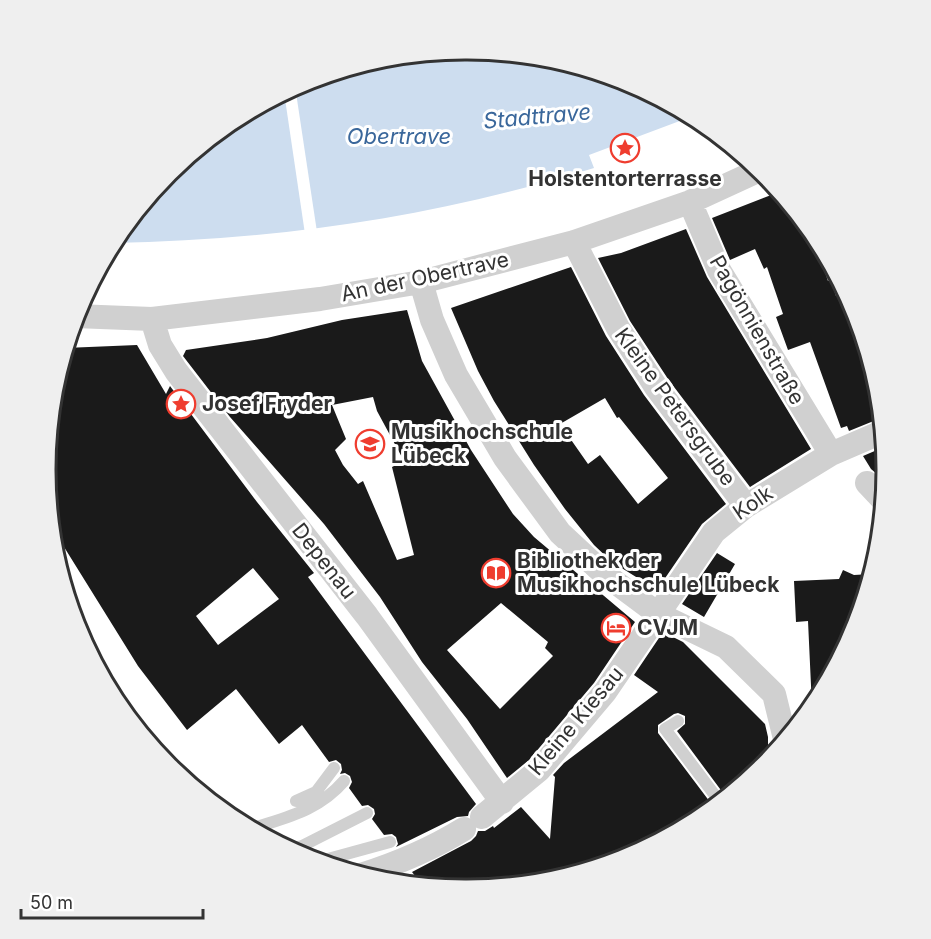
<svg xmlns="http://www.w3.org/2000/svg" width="931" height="939" viewBox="0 0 931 939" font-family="Inter,sans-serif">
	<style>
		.water { fill: #cdddef }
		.pier { fill: #fff }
		.building { fill: #1a1a1a; fill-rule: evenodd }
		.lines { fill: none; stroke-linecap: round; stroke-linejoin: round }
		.lane { stroke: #d0d0d0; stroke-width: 12 }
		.street { stroke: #d0d0d0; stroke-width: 24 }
		.labels { text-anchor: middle; stroke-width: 6; stroke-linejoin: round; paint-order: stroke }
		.poi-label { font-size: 21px; font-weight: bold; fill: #333; stroke: #fff; text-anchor: start }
		.street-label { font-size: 21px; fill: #333; stroke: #fff }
		.water-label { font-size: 22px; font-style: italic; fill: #3a679b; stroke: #fff }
		.rim { fill: none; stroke: #333; stroke-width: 3 }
	</style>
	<rect width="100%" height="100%" fill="#fff"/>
	<!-- water -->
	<path class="water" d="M466,49L548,57L627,81L693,116L589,155L594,168C434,217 279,240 112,243L168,172L232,120L305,81L384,57Z"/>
	<!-- pier -->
	<path class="pier" d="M295,86L317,232L305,234L284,92Z"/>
	<!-- building -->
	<path class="building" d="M779,192L815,236L821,246L817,248L828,281L831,280L836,296L845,292L854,309L878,388L881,418L849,431L847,426L841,428L810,342L788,350L776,317L783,314L767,267L764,269L755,249L730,260L712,218Z
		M686,229L707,277L811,449L750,487L668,379L630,321L598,258L621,253Z
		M571,267L606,336L644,395L726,504L702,524L657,590L612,562L594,545L565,509L534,465L494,401L478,371L451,308ZM605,398L617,418L619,417L668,478L638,504L600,455L588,464L560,424Z
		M407,310L422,361L471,450L513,514L534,537L635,622L594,683L529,760L507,778L467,719L422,662L380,597L324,524L230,417L183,356L186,350L267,338L342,320ZM373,397L377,411L404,461L392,467L414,555L397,560L363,481L358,484L343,465L335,450L346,439L332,405ZM501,603L548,642L545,648L553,656L500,709L447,650Z
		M137,345L166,394L170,386L257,502L314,573L308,577L476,804L469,812L468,816L457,817L396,847L398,844L396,837L392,834L384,835L372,819L375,814L374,809L368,805L362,806L349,788L352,782L350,776L345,773L340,774L342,770L341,764L336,760L329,762L302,725L279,744L236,689L187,730L138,666L51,526L45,469L53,387L65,348ZM253,568L279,599L218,645L196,616Z
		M884,447L886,470L885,481L871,469L863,456Z
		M717,553L735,564L704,617L682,604Z
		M843,570L854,575L871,574L854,631L812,707L808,621L796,622L794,581L839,579Z
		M663,632L683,642L765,724L768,737V750L764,764L726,797L677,731L685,724V716L678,713L674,714L658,725V733L713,806L684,827L640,851L623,849L612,862L547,882L465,890L423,886L412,872L471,841L476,836L478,831H485L493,826L494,828L521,807L550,839L555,777L553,775L564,763L658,692L634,675Z"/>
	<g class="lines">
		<!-- lane -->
		<path class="lane" d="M678,721L665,729L720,802
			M296,801L316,792L334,768
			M235,816L253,831
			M251,829C286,817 318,811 344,781
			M288,849L302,846L367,813
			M317,862L390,842"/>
		<!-- street -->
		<path class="street" d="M690,202L719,270L831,454
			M574,242L618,328L656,387L746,506
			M421,282L432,320L456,375L505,458L560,533L603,573L658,614L726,647L774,694L785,739
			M75,316L152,319L320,299L421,282L574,242L690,202L760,170
			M152,319L160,345L176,371L367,616L502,802
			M867,483L883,500
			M482,817L539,770L605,692L714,532L746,506L831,454L882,432
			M361,875C399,863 430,850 464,829"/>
	</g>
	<!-- icons -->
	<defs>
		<g id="sight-ring" transform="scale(1.5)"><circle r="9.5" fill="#fff" stroke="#ef3d2f" stroke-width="1.5"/><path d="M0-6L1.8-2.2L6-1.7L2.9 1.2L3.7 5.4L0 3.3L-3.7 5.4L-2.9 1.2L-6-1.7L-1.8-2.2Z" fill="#ef3d2f"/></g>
		<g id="university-ring" transform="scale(1.5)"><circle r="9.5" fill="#fff" stroke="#ef3d2f" stroke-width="1.5"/><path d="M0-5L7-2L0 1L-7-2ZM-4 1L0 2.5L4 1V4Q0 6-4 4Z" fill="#ef3d2f"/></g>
		<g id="library-ring" transform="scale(1.5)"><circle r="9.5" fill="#fff" stroke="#ef3d2f" stroke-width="1.5"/><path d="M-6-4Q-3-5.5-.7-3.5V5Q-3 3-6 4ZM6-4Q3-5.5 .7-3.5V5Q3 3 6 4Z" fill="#ef3d2f"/></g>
		<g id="hotel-ring" transform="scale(1.5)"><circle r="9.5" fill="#fff" stroke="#ef3d2f" stroke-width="1.5"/><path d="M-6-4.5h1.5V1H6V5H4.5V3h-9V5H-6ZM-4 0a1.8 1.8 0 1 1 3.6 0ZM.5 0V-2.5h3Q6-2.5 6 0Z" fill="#ef3d2f"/></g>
	</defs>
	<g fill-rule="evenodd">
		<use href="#sight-ring" x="625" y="148"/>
		<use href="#sight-ring" x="181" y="404"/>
		<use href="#university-ring" x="370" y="444"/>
		<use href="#library-ring" x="496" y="573"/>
		<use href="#hotel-ring" x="616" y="628"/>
	</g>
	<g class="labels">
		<!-- poi labels -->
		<g class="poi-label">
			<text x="625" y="186" text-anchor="middle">Holstentorterrasse</text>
			<text x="202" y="411">Josef Fryder</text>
			<text x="391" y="439">Musikhochschule<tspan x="391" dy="24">Lübeck</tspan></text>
			<text x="517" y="568">Bibliothek der<tspan x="517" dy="24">Musikhochschule Lübeck</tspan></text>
			<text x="637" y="635">CVJM</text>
		</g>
		<!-- street labels -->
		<g class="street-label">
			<text transform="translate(425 277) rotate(-12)" y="7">An der Obertrave</text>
			<text transform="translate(757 330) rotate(60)" y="7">Pagönnienstraße</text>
			<text transform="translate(675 407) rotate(54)" y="7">Kleine Petersgrube</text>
			<text transform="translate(753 503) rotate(-34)" y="7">Kolk</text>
			<text transform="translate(324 561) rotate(52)" y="7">Depenau</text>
			<text transform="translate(576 721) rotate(-50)" y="7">Kleine Kiesau</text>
		</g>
		<!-- water labels -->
		<g class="water-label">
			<text transform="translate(537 116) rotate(-5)" y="8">Stadttrave</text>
			<text x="399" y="144">Obertrave</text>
		</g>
	</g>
	<!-- crop -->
	<path d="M0 0H931V939H0ZM465 60H467A409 409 0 0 1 876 469V470A409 409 0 0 1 467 879H465A409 409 0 0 1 56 470V469A409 409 0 0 1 465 60Z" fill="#efefef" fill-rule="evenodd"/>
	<path class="rim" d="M465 60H467A409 409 0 0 1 876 469V470A409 409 0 0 1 467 879H465A409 409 0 0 1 56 470V469A409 409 0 0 1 465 60Z"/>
	<!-- scale -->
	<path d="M21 909v9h182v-9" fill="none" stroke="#333333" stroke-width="3"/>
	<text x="30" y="909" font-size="18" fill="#333333" stroke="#ffffff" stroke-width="4.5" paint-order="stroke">50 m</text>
</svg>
